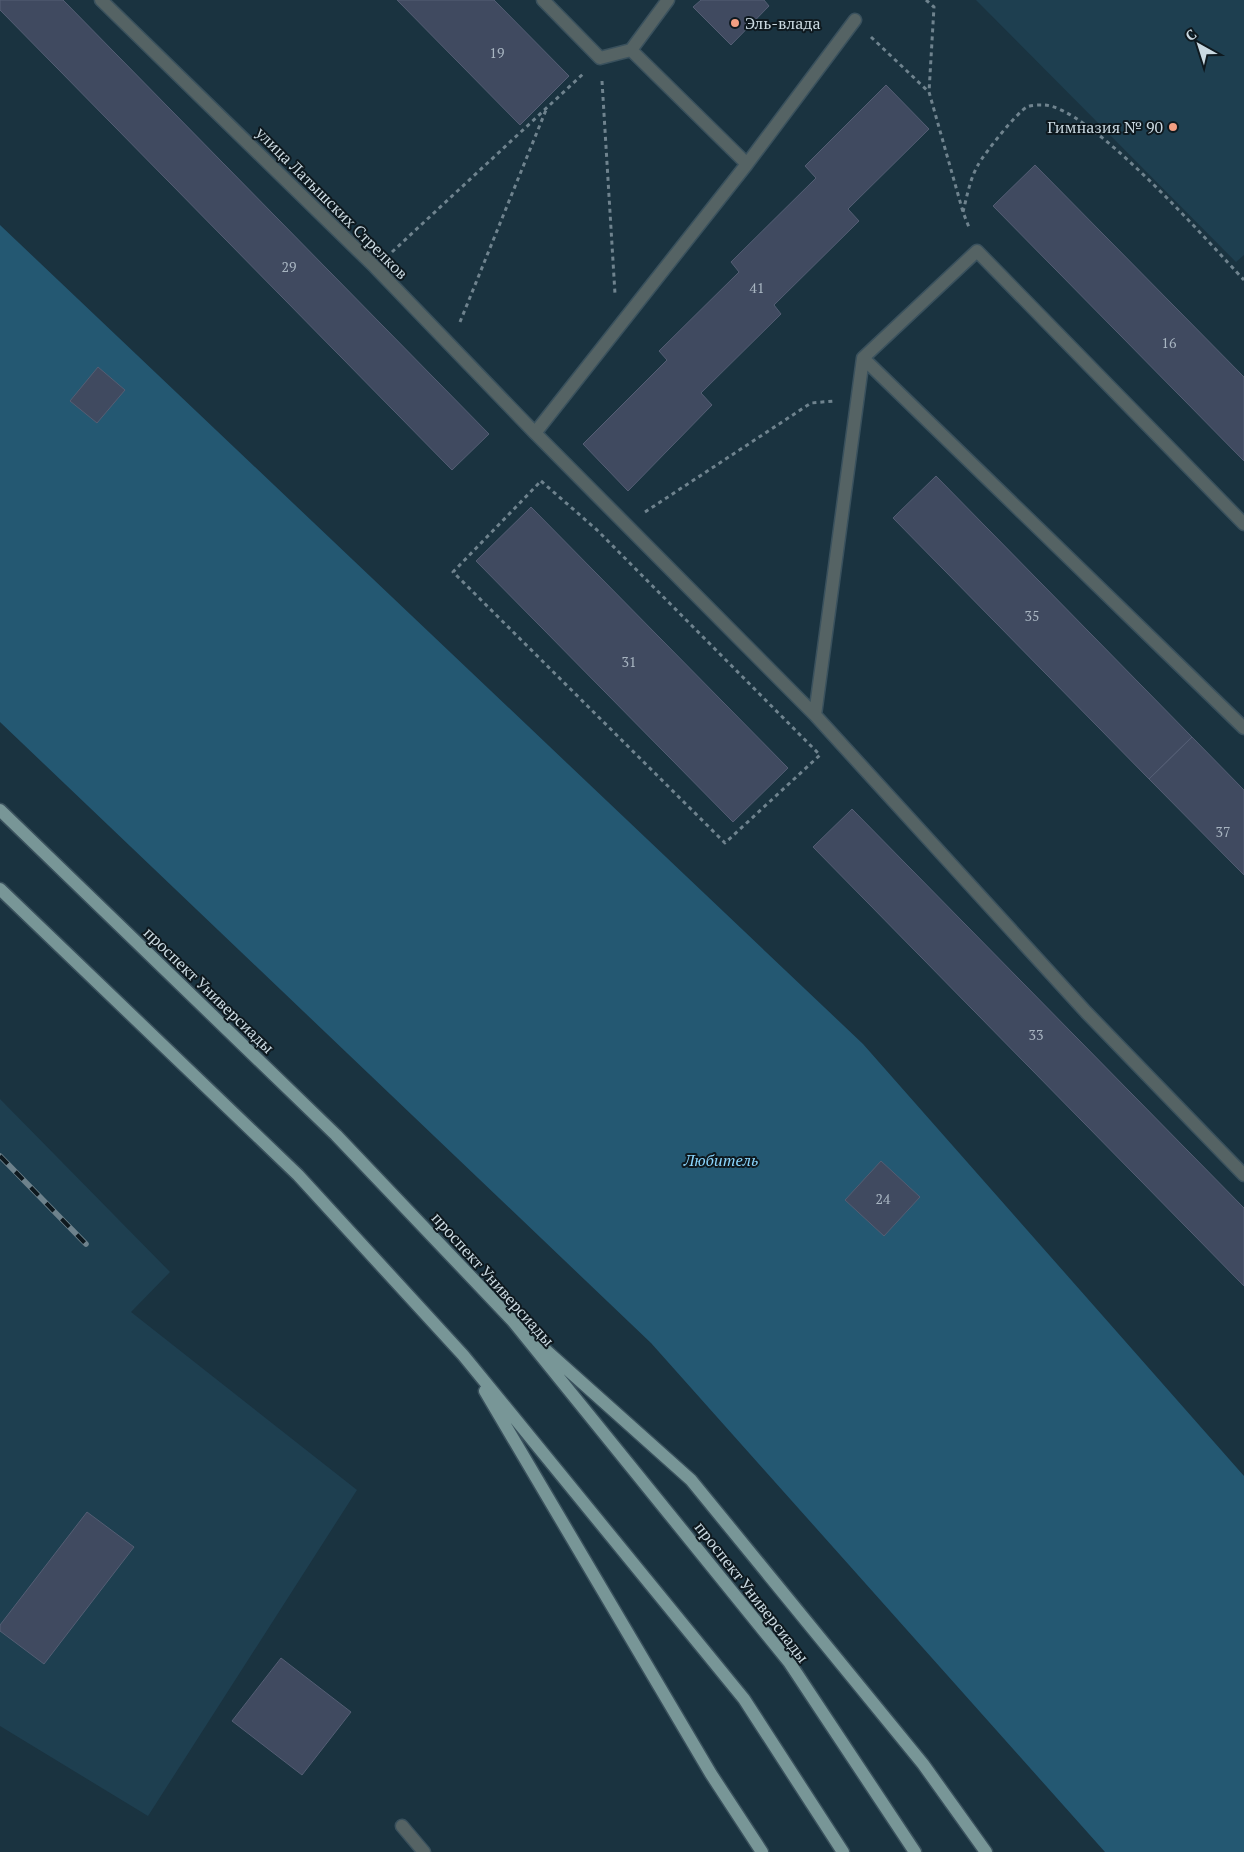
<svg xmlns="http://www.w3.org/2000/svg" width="1244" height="1852" viewBox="0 0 1244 1852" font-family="'PT Serif',serif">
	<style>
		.built { fill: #1e3f50 }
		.green { fill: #245872 }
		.building { fill: #404a60; stroke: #545e74 }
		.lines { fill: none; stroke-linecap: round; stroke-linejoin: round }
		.minor-casing { stroke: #3a515d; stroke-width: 15 }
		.major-casing { stroke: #3a515d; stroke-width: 15 }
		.path { stroke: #6f838e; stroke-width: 3; stroke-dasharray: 4 4; stroke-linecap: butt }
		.minor { stroke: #556364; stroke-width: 12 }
		.major { stroke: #789697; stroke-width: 12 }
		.rail-casing { stroke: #6e828c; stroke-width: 5.5 }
		.rail { stroke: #0e191f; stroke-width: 4; stroke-dasharray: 11; stroke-linecap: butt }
		.poi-dot { fill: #f39f83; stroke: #0e191f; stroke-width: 2 }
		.labels { text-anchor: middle; stroke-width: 4; stroke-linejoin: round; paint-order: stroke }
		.number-label { font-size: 14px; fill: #a8b5c1 }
		.poi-label { font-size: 16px; fill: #cad9e1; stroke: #0e191f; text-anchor: start }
		.street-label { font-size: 16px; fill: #cad9e1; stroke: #0e191f }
		.park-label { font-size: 16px; font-style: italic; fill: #8bd6fe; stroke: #0e191f }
	</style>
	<rect width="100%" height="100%" fill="#1a3340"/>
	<!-- built -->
	<path class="built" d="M976,0H1244V255L1236,262Z
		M0,1099L170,1272L131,1312L357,1490L148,1816L0,1726Z"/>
	<!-- green -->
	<path class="green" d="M0,225L863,1044L1244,1476V1852H1105L651,1343L0,722Z"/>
	<!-- building -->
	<path class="building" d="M0,0H63L489,434L452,470L0,10Z
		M397,0H494L569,76L520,125Z
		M701,0H764L769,6L731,45L693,7Z
		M886,85L929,129L848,209L859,221L774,305L781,314L701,393L712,405L628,491L583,444L667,360L659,351L739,272L731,262L816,178L805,166Z
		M1035,165L1244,377V461L993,206Z
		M98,367L125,390L97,423L70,401Z
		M936,476L1192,737L1149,779L893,518Z
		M531,507L788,768L733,822L476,561Z
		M1192,737L1244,790V875L1149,779Z
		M852,809L1244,1208V1286L813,847Z
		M881,1161L920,1197L884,1236L845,1200Z
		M87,1512L134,1547L44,1664L0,1631V1625Z
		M281,1658L351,1712L302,1775L232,1721Z"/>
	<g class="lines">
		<!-- minor casing -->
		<g class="minor-casing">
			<path id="minor" d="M101,0L375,267L535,433
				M543,0L600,58L631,50
				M668,0L631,50L747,164L535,433L815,715L1086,1012L1244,1175
				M747,164L855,20
				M1244,524L977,251L863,358L1244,728
				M815,715L863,358
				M402,1826L424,1852"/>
		</g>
		<!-- major casing -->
		<g class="major-casing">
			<path id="major" d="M0,810L336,1135L512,1320L789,1662L915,1852
				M0,889L298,1175L463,1355L744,1699L843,1852
				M540,1345L691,1480L923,1764L986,1852
				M485,1391L711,1774L762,1852"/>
		</g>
		<!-- path -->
		<path class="path" d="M926,0L934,7L929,92
			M871,37L929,92L963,212L970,230
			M602,81L615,294
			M963,212C967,196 970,179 978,165C984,154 1017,112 1027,107C1031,105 1039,105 1042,105C1087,103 1211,245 1244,280
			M392,252L583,74
			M460,322L546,110
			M541,481L597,530L820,755L725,843L453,572Z
			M645,512L811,403L834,401"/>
		<!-- minor -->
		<use href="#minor" class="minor"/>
		<!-- major -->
		<use href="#major" class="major"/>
		<!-- rail casing -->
		<g class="rail-casing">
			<path id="rail" d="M0,1156L86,1244"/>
		</g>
		<!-- rail -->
		<use href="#rail" class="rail"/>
	</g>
	<!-- markers -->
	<g class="poi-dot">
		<circle cx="735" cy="23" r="5"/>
		<circle cx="1173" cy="127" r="5"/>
	</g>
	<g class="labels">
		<!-- number labels -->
		<g class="number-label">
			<text x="497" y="58">19</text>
			<text x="289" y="272">29</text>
			<text x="757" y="293">41</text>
			<text x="1169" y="348">16</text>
			<text x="1032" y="621">35</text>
			<text x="629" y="667">31</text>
			<text x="1223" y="837">37</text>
			<text x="1036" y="1040">33</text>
			<text x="883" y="1204">24</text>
		</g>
		<!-- poi labels -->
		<g class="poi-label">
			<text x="745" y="29">Эль-влада</text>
			<text x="1163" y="133" text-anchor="end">Гимназия № 90</text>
		</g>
		<!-- street labels -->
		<g class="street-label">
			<text transform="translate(332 203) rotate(45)" y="6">улица Латышских Стрелков</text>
			<text transform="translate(209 990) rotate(44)" y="6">проспект Универсиады</text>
			<text transform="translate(493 1279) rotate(48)" y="6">проспект Универсиады</text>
			<text transform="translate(752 1592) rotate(52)" y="6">проспект Универсиады</text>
		</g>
		<!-- park labels -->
		<g class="park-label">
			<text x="721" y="1166">Любитель</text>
		</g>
	</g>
	<!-- north arrow -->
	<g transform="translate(1199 45) rotate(321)" stroke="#0e191f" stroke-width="4" paint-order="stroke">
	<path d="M0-4L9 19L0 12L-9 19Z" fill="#cad9e1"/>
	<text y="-8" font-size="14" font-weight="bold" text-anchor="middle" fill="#cad9e1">С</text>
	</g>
</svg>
